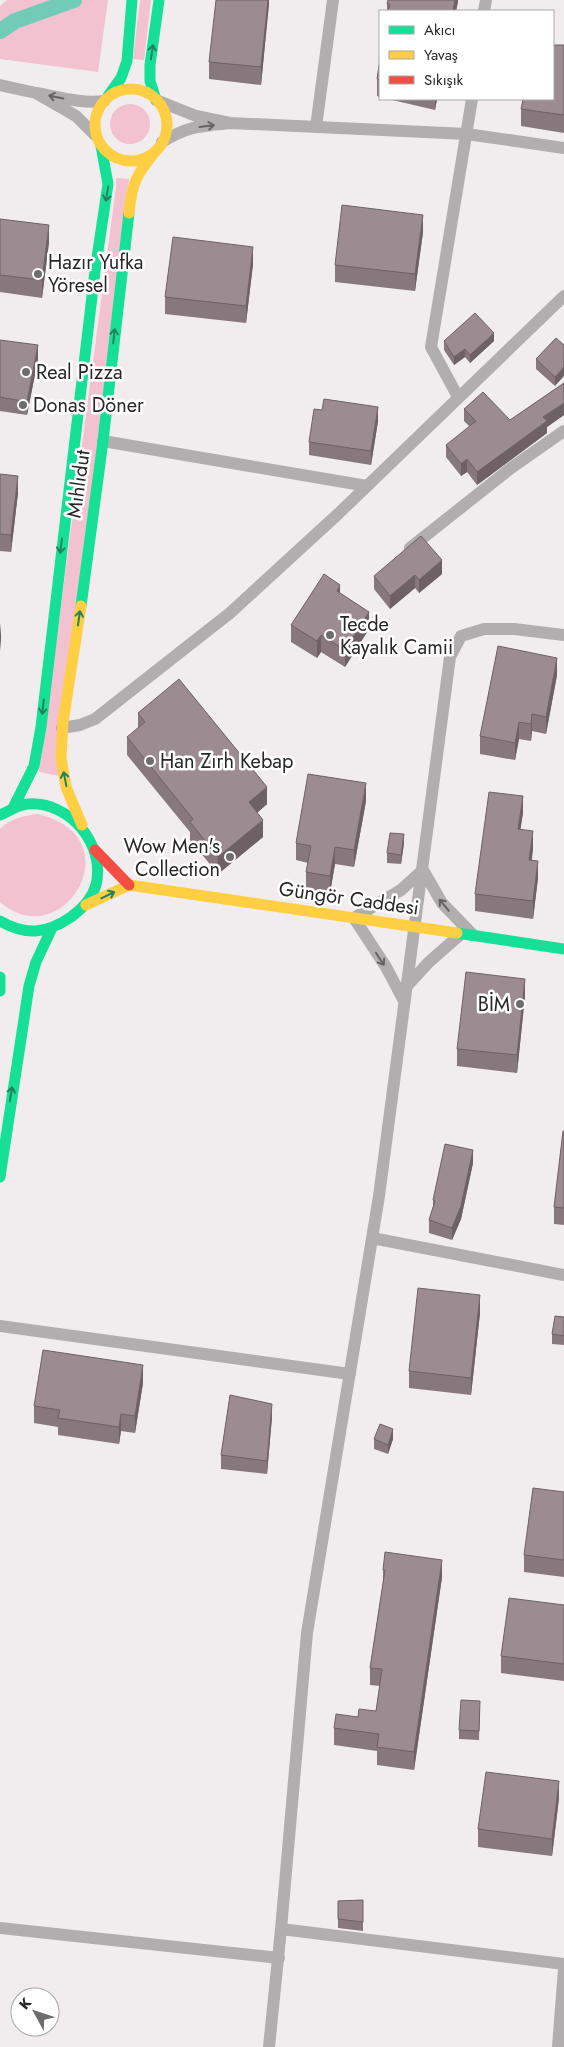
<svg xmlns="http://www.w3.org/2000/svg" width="564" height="2047" viewBox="0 0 564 2047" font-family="Jost,sans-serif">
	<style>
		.green { fill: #f2c2d0 }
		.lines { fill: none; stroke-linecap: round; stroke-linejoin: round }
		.canal { stroke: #72cbb7; stroke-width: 16 }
		.street { stroke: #b0aeae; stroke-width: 12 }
		.fast { stroke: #16e098; stroke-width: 11 }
		.slow { stroke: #ffcf43; stroke-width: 11 }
		.jam { stroke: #f24e42; stroke-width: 11 }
		.wall { fill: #87787e }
		.shaded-wall { fill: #6e6166 }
		.building { fill: #9d8b92; stroke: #6e6166 }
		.oneway { stroke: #1f835f }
		.oneway2 { stroke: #656363 }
		.poi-dot { fill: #6e6c6c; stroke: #fff; stroke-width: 2 }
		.labels { text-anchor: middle; stroke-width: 5; stroke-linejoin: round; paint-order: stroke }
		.poi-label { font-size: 20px; fill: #282626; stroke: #fff; text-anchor: start }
		.street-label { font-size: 20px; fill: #282626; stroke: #fff }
	</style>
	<rect width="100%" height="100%" fill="#f1edee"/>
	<!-- green -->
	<path class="green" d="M7,0H108L98,72L0,59V6Z
		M140,0H151L144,60L133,59Z
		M110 124a20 20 0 1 1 40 0a20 20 0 1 1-40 0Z
		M116,178L129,179L60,776L39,772L116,187Z
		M38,814C135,837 63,957 0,902V829C11,818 23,816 38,814Z"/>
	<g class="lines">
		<!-- canal -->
		<path class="canal" d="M0,31L15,21L74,0"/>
		<!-- street -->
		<path class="street" d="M484,11L486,0
			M0,85L36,93
			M156,100L196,116L230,123C200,126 188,126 162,142
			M230,123L467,134L564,148
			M316,127L333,0
			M95,135L76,116L36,93C59,97 81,104 104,101
			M458,397L431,347L472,99
			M103,441L367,486
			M410,548L511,468L564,431
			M62,728L80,725L95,719L230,613L338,514L564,296
			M406,987L429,962L462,933
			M404,1001L386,967L354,918L401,890L423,870L442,903L473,935
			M372,1238L564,1275
			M0,1326L350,1374
			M0,1928L279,1958
			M281,1929L564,1964
			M269,2047L281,1929L307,1633L379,1196L450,657L461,636L484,629H514L564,635
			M558,2047L564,1969"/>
		<!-- fast -->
		<path class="fast" d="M108,96L121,78L127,61L132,0
			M156,100L150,81V65L159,0
			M81,606L103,441L129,213
			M13,808L34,766L41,727L95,271L108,184L101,146
			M0,815C8,812 19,804 28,804C69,801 106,844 96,885C92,899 82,909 71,917C46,934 26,936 0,921
			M457,933L564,949
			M0,977V991
			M0,1177L29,986L36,962L51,930"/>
		<!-- slow -->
		<path class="slow" d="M95 125a36 36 0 1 1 72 0a36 36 0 1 1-72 0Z
			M129,213C132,183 136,175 155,152
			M81,606L63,722L61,758L66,787L82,825
			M129,885L457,933
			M86,905L129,885"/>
		<!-- jam -->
		<path class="jam" d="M95,850L129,885"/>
	</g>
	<!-- wall -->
	<path class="wall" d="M269,0L261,85L209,79V62Z
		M458,0L456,11H387V4Z
		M564,45V133L521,126V109Z
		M380,59V97L377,96V79Z
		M388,99H437L435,110Z
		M0,219L49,242L42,298L0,292Z
		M423,232L415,291L335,282V265Z
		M253,264L246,323L165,314V297Z
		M556,338L555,386L536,369V359Z
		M0,340L38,359L27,415L0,411Z
		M444,341H494L470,363L465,357L454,365L444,350Z
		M564,383V415L547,427V433L477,485L467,472L461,476L446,457V445L470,427L464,421V409L510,420Z
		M378,421L371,465L309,455V442Z
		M0,474L18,493L11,552L0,551Z
		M442,574L419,593L415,588L390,609L374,589V576Z
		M340,593L369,629L345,667L321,652L317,658L291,642V625Z
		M557,675L546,734L532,731L531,741L519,739L515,760L480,754V736Z
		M138,713L267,804L257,813L263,837L218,874L190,840V832L127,755V737L138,728Z
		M366,801L354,867L335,864L330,893L306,889V872L308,863L296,860V843Z
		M523,813L520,829L533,848L532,860L538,878L533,919L475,911V894Z
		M404,843L401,864L387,863V853Z
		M525,996L517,1073L457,1066V1049Z
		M564,1131V1225L554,1224V1207Z
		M473,1163L461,1219L452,1240L429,1233V1220L433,1207V1200Z
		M480,1313L471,1395L409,1388V1371Z
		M564,1317V1345L552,1344V1334Z
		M143,1383L135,1433L121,1431L119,1444L58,1435V1427L34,1423V1406Z
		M272,1417L267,1474L221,1469V1455Z
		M374,1439H393L388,1454L374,1449Z
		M564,1492V1577L524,1572V1555Z
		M383,1570L442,1577L414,1770L377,1765V1751L334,1745V1728L358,1717L376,1711L380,1686L370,1685V1668L383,1583Z
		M564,1605V1681L501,1673V1656Z
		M480,1710L479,1740L459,1739V1730Z
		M559,1798L552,1856L478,1847V1829Z
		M363,1900V1931L338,1928V1901Z"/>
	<!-- shaded-wall -->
	<path class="shaded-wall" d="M268,0H269V5L261,85V67Z
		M455,0H458V2L456,11H453Z
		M435,99H437L435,110Z
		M423,215V232L415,291V274Z
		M49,225V242L42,298V280Z
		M253,247V264L246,323V306Z
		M494,333V341L470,363V355Z
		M38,345V359L27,415V402Z
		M465,349V357L454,365V357Z
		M564,367V376L555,386V377Z
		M564,403V415L547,427V433L477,485V472L543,417Z
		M378,407V421L371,465V451Z
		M467,459V472L461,476V464Z
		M18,476V493L11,552V535Z
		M442,560V574L419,593V580Z
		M415,575V588L390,609V596Z
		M340,585V602L337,591Z
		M369,612V629L345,667V650Z
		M1,623V640L0,651V634Z
		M321,635V652L317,658V641Z
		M557,658V675L546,734V717Z
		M532,714V731L531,741V724Z
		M519,722V739L515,760V743Z
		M366,783V801L354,867V850Z
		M267,787V804L249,820V802Z
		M523,796V813L518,846V829Z
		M263,820V837L218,874V857Z
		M533,831V848L529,877V860Z
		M404,834V843L401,864V855Z
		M335,847V864L330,893V876Z
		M538,861V878L533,919V901Z
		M525,979V996L517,1073V1055Z
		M473,1150V1163L461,1219L452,1240V1228Z
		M480,1295V1313L471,1395V1378Z
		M143,1365V1383L135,1433V1416Z
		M272,1404V1417L267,1474V1461Z
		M121,1414V1431L119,1444V1427Z
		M393,1429V1439L388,1454V1445Z
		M442,1560V1577L414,1770V1752Z
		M559,1781V1798L552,1856V1839Z"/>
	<!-- building -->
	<path class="building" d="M216,0H268L261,67L209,62Z
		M388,0H455L453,11H388L390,4H387Z
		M553,45H564V115L521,109L523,99H553Z
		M380,59V80L377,79Z
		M342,205L423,215L415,274L335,265Z
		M0,219L49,225L42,280L0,275Z
		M173,237L253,247L246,306L165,297Z
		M475,313L494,333L470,355L465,349L454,357L444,341Z
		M556,338L564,345V367L555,377L536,359Z
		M0,340L38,345L27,402L0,397Z
		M564,383V403L543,417L547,421L477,472L467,459L461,464L446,445L476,421L464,409L483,392L510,420Z
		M324,399L378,407L371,451L309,442L314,409L322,410Z
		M0,474L18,476L11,535L0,534Z
		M421,536L442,560L419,580L415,575L390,596L374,576Z
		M324,574L340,585L337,591L369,612L345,650L321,635L317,641L291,625Z
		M498,646L557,658L546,717L532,714L531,724L519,722L515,743L480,736Z
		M179,679L267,787L249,802L263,820L218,857L190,822L193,819L127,737L145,722L138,713Z
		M308,774L366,783L354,850L335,847L330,876L306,872L311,846L296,843Z
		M489,792L523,796L518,829L533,831L529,860L538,861L533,901L475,894Z
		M390,833L404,834L401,855L387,853Z
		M466,972L525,979L517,1055L457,1049Z
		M563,1131H564V1208L554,1207Z
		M445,1144L473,1150L461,1206L452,1228L429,1220L435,1201L433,1200Z
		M418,1288L480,1295L471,1378L409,1371Z
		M555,1316L564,1317V1336L552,1334Z
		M43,1350L143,1365L135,1416L121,1414L119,1427L58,1418L60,1410L34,1406Z
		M230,1395L272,1404L267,1461L221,1455Z
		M380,1424L393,1429L388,1445L374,1439Z
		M533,1488L564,1492V1560L524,1555Z
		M385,1552L442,1560L414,1752L377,1747L379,1734L334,1728L336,1714L358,1717L359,1709L376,1711L382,1669L370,1668L385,1570H383Z
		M509,1598L564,1605V1664L501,1656Z
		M461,1700L480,1701L479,1731L459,1730Z
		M486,1772L559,1781L552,1839L478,1829Z
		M363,1900V1922L338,1919V1901Z"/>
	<!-- one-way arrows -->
	<defs><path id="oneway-shaft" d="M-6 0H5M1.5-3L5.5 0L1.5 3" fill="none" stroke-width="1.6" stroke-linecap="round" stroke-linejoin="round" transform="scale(1.25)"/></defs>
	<g class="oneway">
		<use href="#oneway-shaft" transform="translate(152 52) rotate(-82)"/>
		<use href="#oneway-shaft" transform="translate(107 194) rotate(99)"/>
		<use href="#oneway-shaft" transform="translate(114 336) rotate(-84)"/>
		<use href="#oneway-shaft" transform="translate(61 546) rotate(97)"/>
		<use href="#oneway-shaft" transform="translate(79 618) rotate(-82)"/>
		<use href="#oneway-shaft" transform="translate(43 707) rotate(96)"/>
		<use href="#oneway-shaft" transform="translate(65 779) rotate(-101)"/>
		<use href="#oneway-shaft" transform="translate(108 895) rotate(-26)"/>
		<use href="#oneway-shaft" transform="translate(11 1094) rotate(-81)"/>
	</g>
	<g class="oneway2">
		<use href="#oneway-shaft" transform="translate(56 97) rotate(-168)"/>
		<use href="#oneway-shaft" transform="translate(207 126) rotate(-7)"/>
		<use href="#oneway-shaft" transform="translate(444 905) rotate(-130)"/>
		<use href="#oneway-shaft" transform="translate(380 959) rotate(57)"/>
	</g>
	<!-- markers -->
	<g class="poi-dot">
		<circle cx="38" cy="274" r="5"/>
		<circle cx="26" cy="372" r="5"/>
		<circle cx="23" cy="405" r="5"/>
		<circle cx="330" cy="635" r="5"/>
		<circle cx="150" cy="761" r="5"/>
		<circle cx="230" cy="857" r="5"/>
		<circle cx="520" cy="1004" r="5"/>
	</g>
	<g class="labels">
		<!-- poi labels -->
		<g class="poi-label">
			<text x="48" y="269">Hazır Yufka<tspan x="48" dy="23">Yöresel</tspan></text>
			<text x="36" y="379">Real Pizza</text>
			<text x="33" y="412">Donas Döner</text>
			<text x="340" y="631">Tecde<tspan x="340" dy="23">Kayalık Camii</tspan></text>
			<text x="160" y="768">Han Zırh Kebap</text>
			<text x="220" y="853" text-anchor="end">Wow Men's<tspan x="220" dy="23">Collection</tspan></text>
			<text x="510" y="1011" text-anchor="end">BİM</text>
		</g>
		<!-- street labels -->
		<g class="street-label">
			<text transform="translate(78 484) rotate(-82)" y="7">Mıhlıdut</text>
			<text transform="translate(349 898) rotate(8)" y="7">Güngör Caddesi</text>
		</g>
	</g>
	<!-- legend -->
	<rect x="379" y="10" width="175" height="90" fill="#ffffff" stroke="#a9a8a8"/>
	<rect x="389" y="26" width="25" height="8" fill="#16e098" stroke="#a9a8a8"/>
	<text x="424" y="35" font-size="15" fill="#282626">Akıcı</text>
	<rect x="389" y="51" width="25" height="8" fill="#ffcf43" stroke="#a9a8a8"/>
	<text x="424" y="60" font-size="15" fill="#282626">Yavaş</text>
	<rect x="389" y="76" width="25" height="8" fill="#f24e42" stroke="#a9a8a8"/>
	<text x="424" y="85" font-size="15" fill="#282626">Sıkışık</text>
	<!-- north arrow -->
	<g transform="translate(35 2012) rotate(310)"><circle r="24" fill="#ffffff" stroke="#a9a8a8"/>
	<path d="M0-4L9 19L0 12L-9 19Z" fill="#6e6c6c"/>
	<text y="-8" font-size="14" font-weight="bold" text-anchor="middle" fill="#282626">K</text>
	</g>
</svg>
